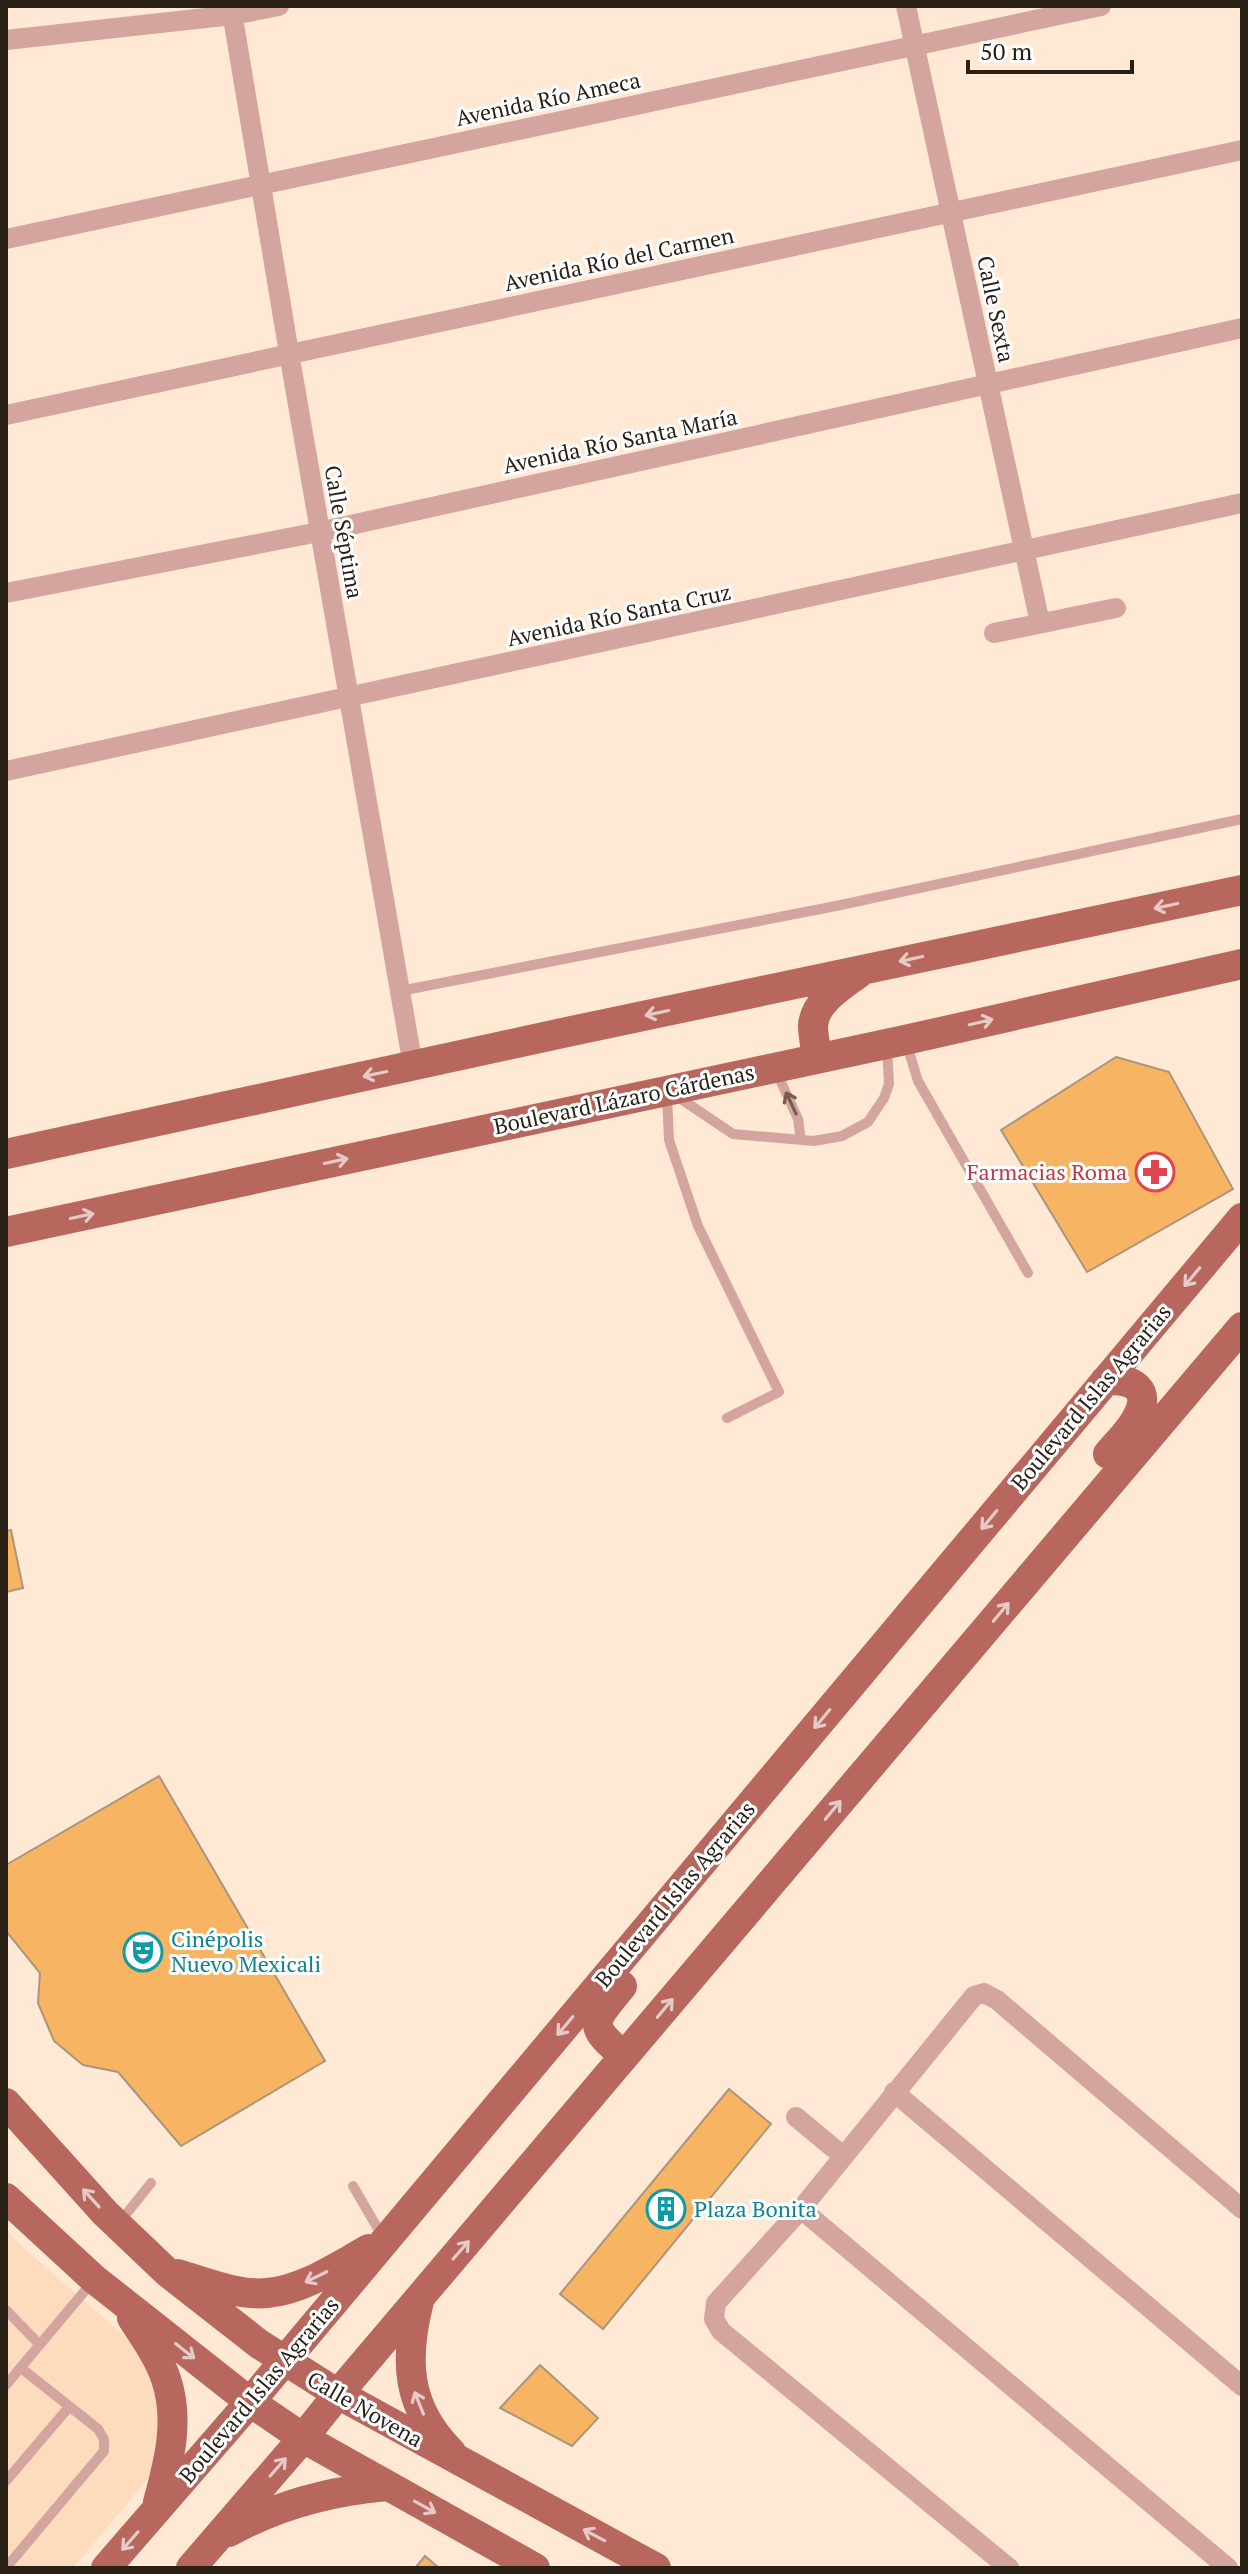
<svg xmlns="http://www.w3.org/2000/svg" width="1248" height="2574" viewBox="0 0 1248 2574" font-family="'PT Serif',serif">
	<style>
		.built { fill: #fddcbd }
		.building { fill: #f7b463; stroke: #ac957b; stroke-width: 2 }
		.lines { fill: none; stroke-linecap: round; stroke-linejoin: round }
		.lane { stroke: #d4a59f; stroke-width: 10 }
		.street { stroke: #d4a59f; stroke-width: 20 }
		.primary { stroke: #b8675e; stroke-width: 30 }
		.oneway { stroke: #e6cac7 }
		.oneway2 { stroke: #755b53 }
		.labels { text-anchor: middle; stroke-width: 6; stroke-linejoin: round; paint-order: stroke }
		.street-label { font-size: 22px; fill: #281f15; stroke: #fff }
		.health-label { font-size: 22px; fill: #be3a42; stroke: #fff; text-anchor: end }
		.culture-label { font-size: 22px; fill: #0d838f; stroke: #fff; text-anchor: start }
	</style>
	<rect width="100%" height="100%" fill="#ffe9d4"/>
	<!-- built -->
	<path class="built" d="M6,2228L18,2243L127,2338L150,2365L164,2395L152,2474L73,2568H6Z"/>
	<!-- building -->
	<path class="building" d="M1116,1057L1169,1072L1233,1189L1087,1272L1001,1130Z
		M11,1530L23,1588L6,1592V1531Z
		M159,1776L325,2061L181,2146L118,2072L83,2065L54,2041L38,2003L40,1973L6,1931V1865Z
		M729,2089L771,2124L603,2329L560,2294Z
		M540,2365L598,2418L572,2446L500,2408Z
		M425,2556L439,2568H415Z"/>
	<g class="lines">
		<!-- lane -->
		<path class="lane" d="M400,991L836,906L1242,819
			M906,1042L918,1081L1028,1273
			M776,1071L798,1119L801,1140
			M675,1095L733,1134L814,1141L842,1136L868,1122L884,1098L889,1084L887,1046
			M667,1096L669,1140L698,1226L779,1392L727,1418
			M353,2186L384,2239
			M119,2223L151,2183
			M6,2310L40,2345
			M6,2385L93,2281
			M6,2481L69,2407
			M10,2563L104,2451V2439L98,2429L21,2368"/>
		<!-- street -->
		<path class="street" d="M231,6L289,353L413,1066
			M906,6L1040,623
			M6,40L233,15L279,6
			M6,239L1101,6
			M6,415L1242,150
			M6,593L319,532L1242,328
			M994,633L1116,608
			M6,771L1242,503
			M894,2092L1242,2386
			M796,2117L843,2156
			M801,2209L1228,2568
			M1009,2568L721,2331L714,2319L716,2303L801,2209L974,1996L984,1993L997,2000L1242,2209"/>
		<!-- primary -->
		<path class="primary" d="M817,1058C816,1048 813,1036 813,1026C814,1002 842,986 859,973
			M6,1154L567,1032L1242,890
			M6,1232L905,1040L1242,964
			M1105,1381C1133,1377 1153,1390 1136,1419C1129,1432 1117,1443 1108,1454
			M622,1986C593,2022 586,2024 624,2056
			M6,2103L105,2213L167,2272L259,2344L338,2394L656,2568
			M6,2198L94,2279L250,2402L303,2438L535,2568
			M177,2274C205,2282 238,2296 267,2293C303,2290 338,2266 369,2249
			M419,2301C404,2360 406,2407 451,2452
			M132,2318C144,2337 159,2357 166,2379C180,2420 169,2462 158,2502
			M229,2532C279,2504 331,2491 387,2486
			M106,2568L250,2402L1242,1218
			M191,2568L303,2438L338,2394L1242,1327"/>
	</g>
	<!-- one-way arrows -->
	<defs><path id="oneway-shaft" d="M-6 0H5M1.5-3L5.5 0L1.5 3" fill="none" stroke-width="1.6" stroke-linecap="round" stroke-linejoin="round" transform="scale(2)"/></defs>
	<g class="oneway">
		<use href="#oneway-shaft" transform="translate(1166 906) rotate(168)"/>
		<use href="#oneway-shaft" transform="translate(911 959) rotate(168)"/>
		<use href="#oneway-shaft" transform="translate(657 1013) rotate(168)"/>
		<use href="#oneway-shaft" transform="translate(981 1022) rotate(-13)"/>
		<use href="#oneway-shaft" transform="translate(375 1074) rotate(168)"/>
		<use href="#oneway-shaft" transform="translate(336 1161) rotate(-12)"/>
		<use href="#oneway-shaft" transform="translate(82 1216) rotate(-12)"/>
		<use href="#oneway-shaft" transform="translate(1192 1277) rotate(130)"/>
		<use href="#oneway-shaft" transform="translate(989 1520) rotate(130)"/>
		<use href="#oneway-shaft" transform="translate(1001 1612) rotate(-50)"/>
		<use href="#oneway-shaft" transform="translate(822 1719) rotate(130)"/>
		<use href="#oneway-shaft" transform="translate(833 1810) rotate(-50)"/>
		<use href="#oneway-shaft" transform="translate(665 2008) rotate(-50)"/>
		<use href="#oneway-shaft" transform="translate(565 2026) rotate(130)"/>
		<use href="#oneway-shaft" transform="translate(91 2198) rotate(-132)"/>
		<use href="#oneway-shaft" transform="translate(461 2250) rotate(-49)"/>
		<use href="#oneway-shaft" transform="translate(316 2277) rotate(154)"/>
		<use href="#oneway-shaft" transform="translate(185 2351) rotate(38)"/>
		<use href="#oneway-shaft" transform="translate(419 2403) rotate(-112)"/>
		<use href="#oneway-shaft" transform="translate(278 2467) rotate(-49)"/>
		<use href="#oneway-shaft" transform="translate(425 2507) rotate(29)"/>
		<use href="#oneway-shaft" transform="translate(594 2535) rotate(-152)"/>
		<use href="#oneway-shaft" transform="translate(130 2541) rotate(131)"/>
	</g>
	<use class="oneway2" href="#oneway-shaft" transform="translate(791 1103) rotate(-115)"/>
	<!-- icons -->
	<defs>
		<g id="pharmacy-ring" transform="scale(2)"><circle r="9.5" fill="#fff" stroke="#e0444e" stroke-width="1.5"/><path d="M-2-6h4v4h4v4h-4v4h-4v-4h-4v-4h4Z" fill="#e0444e"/></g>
		<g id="theatre-ring" transform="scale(2)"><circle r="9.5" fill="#fff" stroke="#0f9aa8" stroke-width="1.5"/><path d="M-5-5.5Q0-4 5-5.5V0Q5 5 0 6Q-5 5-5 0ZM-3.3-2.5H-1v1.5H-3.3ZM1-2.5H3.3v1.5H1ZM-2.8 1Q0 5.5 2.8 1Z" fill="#0f9aa8"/></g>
		<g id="building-ring" transform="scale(2)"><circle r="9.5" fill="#fff" stroke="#0f9aa8" stroke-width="1.5"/><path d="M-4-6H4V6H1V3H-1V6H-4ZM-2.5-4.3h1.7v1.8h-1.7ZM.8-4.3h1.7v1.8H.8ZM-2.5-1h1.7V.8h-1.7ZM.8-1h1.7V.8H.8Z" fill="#0f9aa8"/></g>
	</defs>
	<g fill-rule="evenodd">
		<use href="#pharmacy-ring" x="1155" y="1172"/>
		<use href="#theatre-ring" x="143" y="1952"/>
		<use href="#building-ring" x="666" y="2209"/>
	</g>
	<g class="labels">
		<!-- street labels -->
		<g class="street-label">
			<text transform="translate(548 99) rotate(-12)" y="8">Avenida Río Ameca</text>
			<text transform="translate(619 259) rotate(-12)" y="8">Avenida Río del Carmen</text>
			<text transform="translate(996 309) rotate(78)" y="8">Calle Sexta</text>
			<text transform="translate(620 441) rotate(-12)" y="8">Avenida Río Santa María</text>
			<text transform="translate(344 532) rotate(80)" y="8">Calle Séptima</text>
			<text transform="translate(619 615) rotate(-12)" y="8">Avenida Río Santa Cruz</text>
			<text transform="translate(624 1099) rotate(-12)" y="8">Boulevard Lázaro Cárdenas</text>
			<text transform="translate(1091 1397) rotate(-50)" y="8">Boulevard Islas Agrarias</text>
			<text transform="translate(675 1894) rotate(-50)" y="8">Boulevard Islas Agrarias</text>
			<text transform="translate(259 2390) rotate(-50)" y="8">Boulevard Islas Agrarias</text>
			<text transform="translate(365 2409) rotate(30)" y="8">Calle Novena</text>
		</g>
		<!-- health labels -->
		<g class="health-label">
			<text x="1127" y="1180">Farmacias Roma</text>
		</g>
		<!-- culture labels -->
		<g class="culture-label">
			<text x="171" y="1947">Cinépolis<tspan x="171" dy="25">Nuevo Mexicali</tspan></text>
			<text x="694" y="2217">Plaza Bonita</text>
		</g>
	</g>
	<!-- border -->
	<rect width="1248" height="2574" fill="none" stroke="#281f15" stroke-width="16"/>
	<!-- scale -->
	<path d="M968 60v12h164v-12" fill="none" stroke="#281f15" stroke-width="4"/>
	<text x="980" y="60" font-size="24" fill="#281f15" stroke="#ffffff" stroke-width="6" paint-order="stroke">50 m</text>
</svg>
